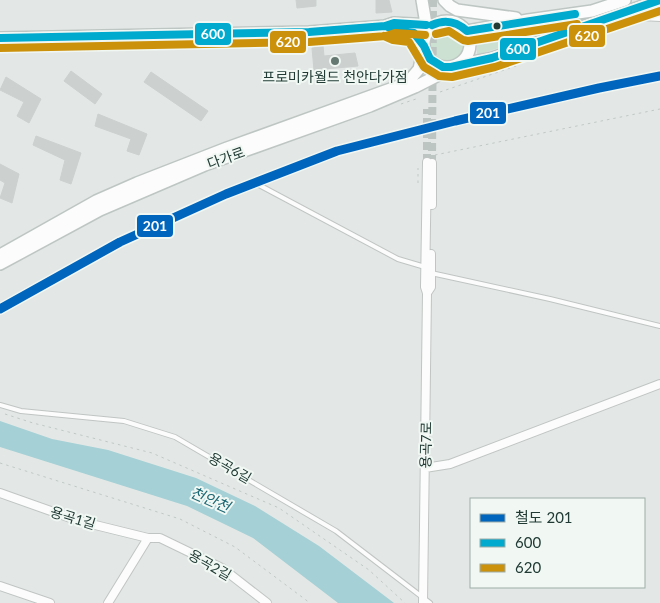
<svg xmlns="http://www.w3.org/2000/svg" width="660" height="603" viewBox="0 0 660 603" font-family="Lato,'Noto Sans KR',sans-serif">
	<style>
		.green { fill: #cce1d2 }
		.water { fill: #a4d0d6 }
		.building { fill: #ccd1cf; stroke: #ccd1cf }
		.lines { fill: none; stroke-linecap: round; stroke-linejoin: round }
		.street-tunnel { stroke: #bcc5c2; stroke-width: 8; stroke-dasharray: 8 4; stroke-linecap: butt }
		.lane-casing { stroke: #c0c5c3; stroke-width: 6 }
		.street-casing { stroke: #c0c5c3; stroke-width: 10 }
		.secondary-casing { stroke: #bec6c3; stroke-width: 14 }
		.path { stroke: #c0c8c6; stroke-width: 1; stroke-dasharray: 2.5 4; stroke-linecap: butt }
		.lane { stroke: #fbfcfb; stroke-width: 4 }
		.street { stroke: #fbfcfb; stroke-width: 8 }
		.secondary { stroke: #fbfcfb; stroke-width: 11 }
		.bus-1-casing { stroke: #f1f8f4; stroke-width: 11 }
		.bus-2-casing { stroke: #f1f8f4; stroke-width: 11 }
		.bus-1 { stroke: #00a9ce; stroke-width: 8 }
		.bus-2 { stroke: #cc910a; stroke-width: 8 }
		.rail-1-casing { stroke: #f1f8f4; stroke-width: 12 }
		.rail-1 { stroke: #0065bd; stroke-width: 9 }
		.bus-dot { fill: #213b34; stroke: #f1f8f4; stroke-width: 2 }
		.poi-dot { fill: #657872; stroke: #f1f8f4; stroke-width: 2 }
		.labels { text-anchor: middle; stroke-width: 4; stroke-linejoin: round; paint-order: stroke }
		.poi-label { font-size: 14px; fill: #213b34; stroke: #f1f8f4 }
		.street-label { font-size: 14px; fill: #213b34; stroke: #f1f8f4 }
		.water-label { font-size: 15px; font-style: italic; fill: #1d6875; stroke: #f1f8f4 }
		.line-badge { stroke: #f1f8f4; stroke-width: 2 }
		.badge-label { font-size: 14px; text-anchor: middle; font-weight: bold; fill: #fff }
	</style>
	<rect width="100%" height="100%" fill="#e3e8e6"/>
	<!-- green -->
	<path class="green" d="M590,18L477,55V45L474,33Z
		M427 44a20 20 0 1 1 40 0a20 20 0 1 1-40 0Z"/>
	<!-- water -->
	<path class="water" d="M0,421L52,439L108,450L196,478L255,506L319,546L394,603H338L253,538L187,506L0,447Z"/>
	<!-- building -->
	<path class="building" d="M296,0H316V6L297,8Z
		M376,0H389L392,12L376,13Z
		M323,46L324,56L355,53L358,66L314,70L312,48Z
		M71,71L102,94L95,104L64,81Z
		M151,72L208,111L201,121L144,82Z
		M6,77L41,99L29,123L17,116L24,102L0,90Z
		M98,114L147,134L139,155L127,151L131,139L95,126Z
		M36,136L81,153L71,184L60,180L65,160L33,145Z
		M0,164L19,174L12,203L0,198L5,183L0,180Z"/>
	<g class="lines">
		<!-- street-tunnel -->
		<path class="street-tunnel" d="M427,162V109
			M432,163L433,0"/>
		<!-- lane casing -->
		<g class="lane-casing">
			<path id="lane" d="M622,17L660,19
				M259,185L398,259L425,267
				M431,273L550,299L660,326
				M0,405L21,411L124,421L175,437L336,531L430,603"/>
		</g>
		<!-- street casing -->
		<g class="street-casing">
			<path id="street" d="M432,205V163
				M427,293L431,287V254
				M425,468L450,464L660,384
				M0,493L79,521L148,538H160L222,568L267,603
				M0,586L50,603
				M108,603L148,538
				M423,603L427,293L425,287L427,162"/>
		</g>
		<!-- secondary casing -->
		<g class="secondary-casing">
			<path id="secondary" d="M422,0L427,30
				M444,0L450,6L457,10L516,18
				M424 44a23 23 0 1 1 46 0a23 23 0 1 1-46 0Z
				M396,30L414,33L424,46
				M467,31L528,20L592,11L625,0
				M0,38L309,32L385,26L394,23L432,25
				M0,255L96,201L137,183L227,148L407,83L419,69L424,46
				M0,264L100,210L205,165L370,106L415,87L458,65L492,58L660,0"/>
		</g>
		<!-- path -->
		<path class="path" d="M440,92L519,65
			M401,104L416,99
			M435,155L660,109
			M418,183V168
			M5,414L33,423L152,453L279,508L369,570L405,603
			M0,463L180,519L235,547L310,603"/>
		<!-- lane -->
		<use href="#lane" class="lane"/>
		<!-- street -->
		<use href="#street" class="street"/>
		<!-- secondary -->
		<use href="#secondary" class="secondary"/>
		<!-- bus-1 casing -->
		<g class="bus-1-casing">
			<path id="bus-1" d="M432,25C445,19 456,21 467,31L575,14
				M388,27L395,30L414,33L424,46L430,59L443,67H451L492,58L660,0
				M0,38L309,32L385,26L394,23L426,25"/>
		</g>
		<!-- bus-2 casing -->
		<g class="bus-2-casing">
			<path id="bus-2" d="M436,34L449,31L463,40L468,41L577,24
				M384,36L393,40L409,42L424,67L439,76L452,77L495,67L660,11
				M0,48L309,42L386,36L395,33L425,35"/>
		</g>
		<!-- bus-1 -->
		<use href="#bus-1" class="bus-1"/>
		<!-- bus-2 -->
		<use href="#bus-2" class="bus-2"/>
		<!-- rail-1 casing -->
		<g class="rail-1-casing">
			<path id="rail-1" d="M0,309L120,242L226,194L337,151L455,121L599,88L660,76"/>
		</g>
		<!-- rail-1 -->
		<use href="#rail-1" class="rail-1"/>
	</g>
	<!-- markers -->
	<circle class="bus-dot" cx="497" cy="26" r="4.5"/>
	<circle class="poi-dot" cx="335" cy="61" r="5"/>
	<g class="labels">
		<!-- poi labels -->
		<g class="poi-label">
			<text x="335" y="82">프로미카월드 천안다가점</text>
		</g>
		<!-- street labels -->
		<g class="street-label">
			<text transform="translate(226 158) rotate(-20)" y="5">다가로</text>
			<text transform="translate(426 445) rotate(-89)" y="5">용곡7로</text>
			<text transform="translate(230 468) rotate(30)" y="5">용곡6길</text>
			<text transform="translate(73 518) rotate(17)" y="5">용곡1길</text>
			<text transform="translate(210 565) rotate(30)" y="5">용곡2길</text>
		</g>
		<!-- water labels -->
		<g class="water-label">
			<text transform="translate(210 500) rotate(24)" y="5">천안천</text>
		</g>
	</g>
	<g class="line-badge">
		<rect x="194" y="22" width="38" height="24" rx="5" fill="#00a9ce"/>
		<rect x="568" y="24" width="38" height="24" rx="5" fill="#cc910a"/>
		<rect x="269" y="30" width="38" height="24" rx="5" fill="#cc910a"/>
		<rect x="499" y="37" width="38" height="24" rx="5" fill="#00a9ce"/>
		<rect x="469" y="101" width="38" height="24" rx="5" fill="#0065bd"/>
		<rect x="136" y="214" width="38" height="24" rx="5" fill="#0065bd"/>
	</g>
	<g class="badge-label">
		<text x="213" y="39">600</text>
		<text x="587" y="41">620</text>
		<text x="288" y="47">620</text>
		<text x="518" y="54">600</text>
		<text x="488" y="118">201</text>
		<text x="155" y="231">201</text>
	</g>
	<!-- legend -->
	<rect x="470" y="498" width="175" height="90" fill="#f1f8f4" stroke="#9eaca7"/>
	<rect x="480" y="514" width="25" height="8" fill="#0065bd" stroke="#9eaca7"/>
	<text x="515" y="523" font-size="15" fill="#213b34">철도 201</text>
	<rect x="480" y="539" width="25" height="8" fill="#00a9ce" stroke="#9eaca7"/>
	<text x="515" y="548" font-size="15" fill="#213b34">600</text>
	<rect x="480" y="564" width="25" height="8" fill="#cc910a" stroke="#9eaca7"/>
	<text x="515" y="573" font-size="15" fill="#213b34">620</text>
</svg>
